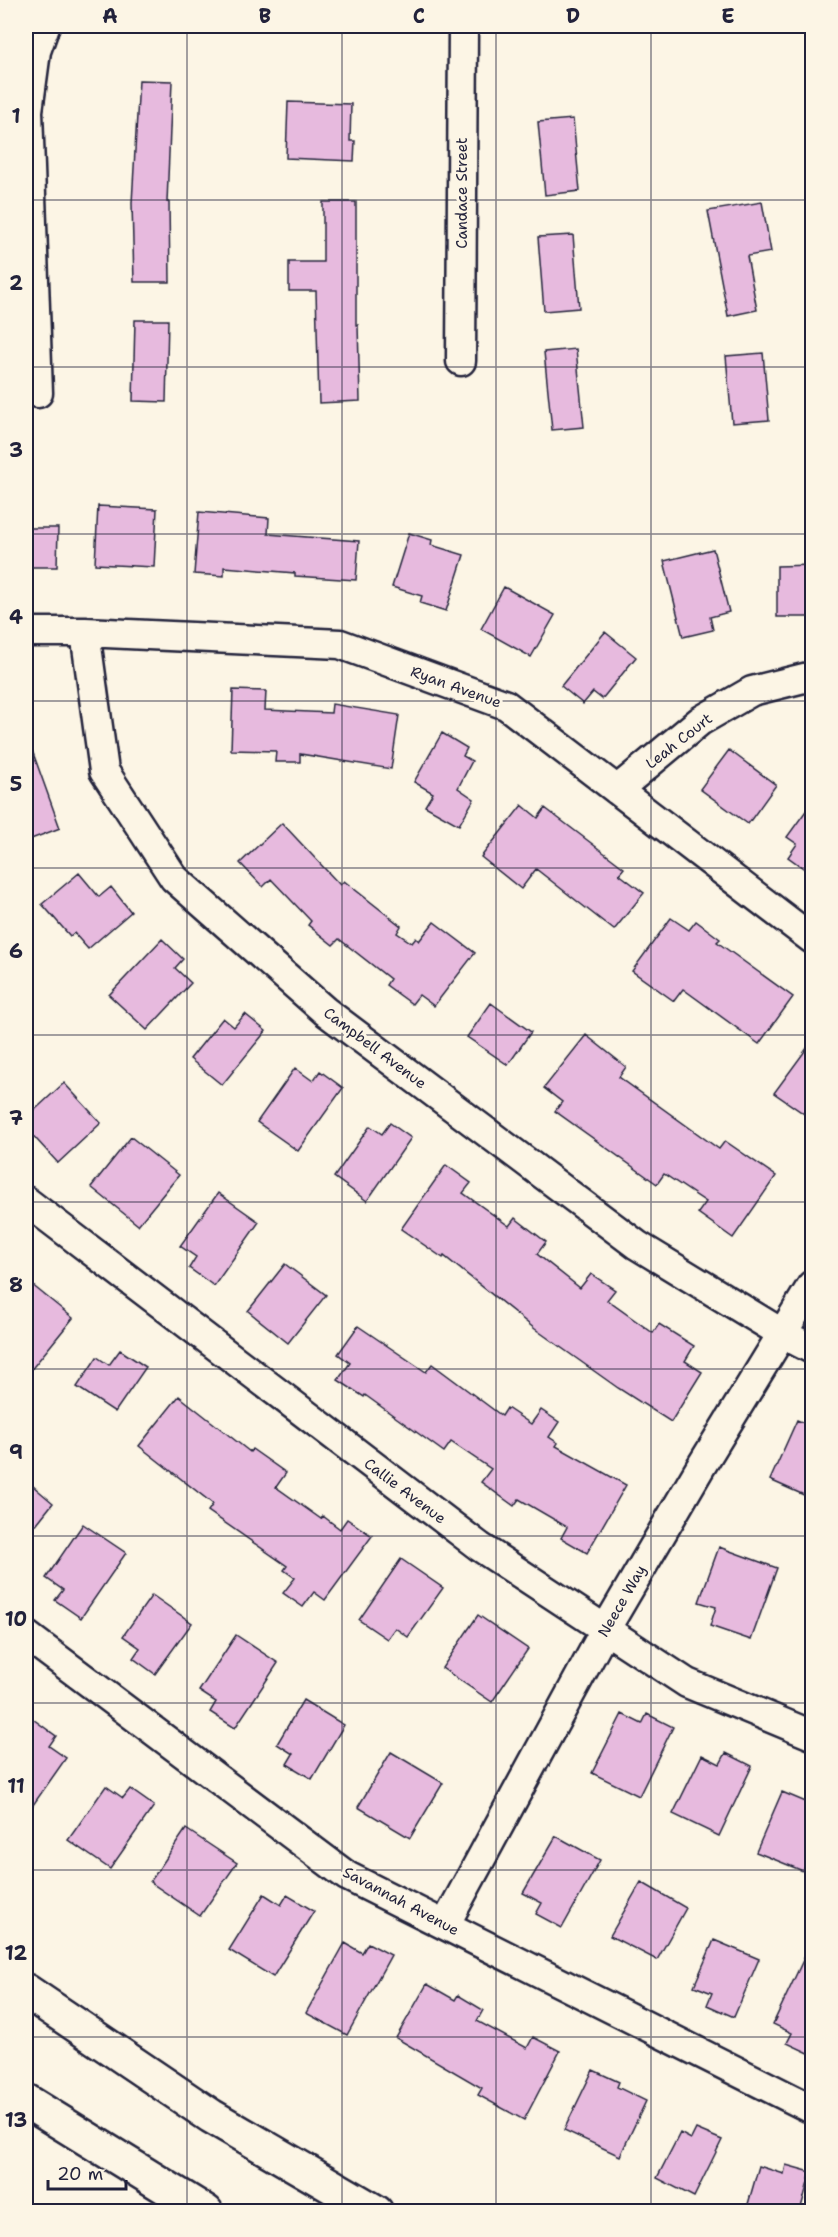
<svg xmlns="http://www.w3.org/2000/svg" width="838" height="2237" viewBox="0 0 838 2237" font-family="'Shantell Sans',sans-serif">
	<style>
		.building { fill: #e7bade; stroke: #22223b; stroke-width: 1.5 }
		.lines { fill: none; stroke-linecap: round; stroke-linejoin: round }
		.street-casing { stroke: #22223b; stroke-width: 33 }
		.highway-casing { stroke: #22223b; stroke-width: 38 }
		.street { stroke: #fcf5e5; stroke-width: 28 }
		.highway { stroke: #fcf5e5; stroke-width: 33 }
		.grid { fill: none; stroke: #22223b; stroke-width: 1.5; stroke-opacity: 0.55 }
		.labels { text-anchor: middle; stroke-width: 6; stroke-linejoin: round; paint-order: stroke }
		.street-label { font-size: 15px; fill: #22223b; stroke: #fcf5e5 }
		.neatline { fill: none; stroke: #22223b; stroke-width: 2 }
		.grid-label { font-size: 20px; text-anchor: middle; font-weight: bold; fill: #22223b }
	</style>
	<rect width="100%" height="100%" fill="#fcf5e5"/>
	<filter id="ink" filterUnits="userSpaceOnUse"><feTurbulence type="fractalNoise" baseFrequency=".0167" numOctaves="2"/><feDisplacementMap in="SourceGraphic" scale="12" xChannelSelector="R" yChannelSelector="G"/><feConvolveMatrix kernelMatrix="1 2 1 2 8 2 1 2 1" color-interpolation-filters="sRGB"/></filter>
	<g filter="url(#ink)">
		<!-- building -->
		<path class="building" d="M139,80L172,81L167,202H169L170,282H134L132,203Z
			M288,102L351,104L350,141H355L354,161L286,158Z
			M573,119L580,191L545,195L538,122Z
			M323,202H356V325H358L360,401L319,403L316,291H289V262H323Z
			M762,202L771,252L747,256L757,310L728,316L708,211Z
			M573,235L579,308L544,311L538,237Z
			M135,320H168L166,402L133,401Z
			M576,349L584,427L552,430L544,352Z
			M763,353L769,420L732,423L726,356Z
			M98,506L157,509L154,567L95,564Z
			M199,512L269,518L268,534L359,541L356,580L295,576V573L224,567V576L194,574Z
			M26,528H58L57,567H26Z
			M409,533L432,540L431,545L464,555L446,611L420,603L422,596L392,587Z
			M713,549L729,612L710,617L713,630L683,637L664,561Z
			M813,565V617H777V566Z
			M504,587L555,615L531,657L481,629Z
			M605,632L636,657L602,699L593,692L583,704L561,686Z
			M233,690L266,691L265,710L331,713L332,704L399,715L391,769L300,754V762H275L276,751L231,750Z
			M442,733L467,748L463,756L472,761L458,788L474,799L459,825L425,806L433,793L414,782Z
			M28,739L60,828L26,841V740Z
			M729,750L776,785L748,824L700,789Z
			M813,801V875L788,857L797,844L787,837Z
			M522,805L538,818L545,808L624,868L619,874L644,893L614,930L536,869L521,889L481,857Z
			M282,823L340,885L344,881L401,926L397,933L412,943L416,938L419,941L434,922L475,953L434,1006L419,995L412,1004L386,985L390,979L339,939L333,945L308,925L311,921L271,879L263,887L240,863Z
			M79,873L99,897L111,887L131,912L88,949L74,933L70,936L42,904Z
			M671,918L689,930L696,921L720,939L717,942L793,997L759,1044L683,989L674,1001L632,971Z
			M162,939L183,959L175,968L191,983L147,1030L109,995Z
			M491,1003L531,1032L508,1065L467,1037Z
			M245,1014L266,1031L222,1085L190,1059L223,1018L234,1027Z
			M586,1035L626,1067L619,1077L719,1149L725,1141L776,1176L733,1238L698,1213L706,1202L664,1174L657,1184L555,1111L562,1102L544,1088Z
			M813,1040V1120L774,1093Z
			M295,1068L313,1081L320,1071L343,1088L298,1151L257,1122Z
			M64,1083L101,1123L58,1163L26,1128V1118Z
			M390,1123L411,1138L367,1201L334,1177L370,1126L382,1134Z
			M131,1137L179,1175L138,1225L91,1187Z
			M446,1165L471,1183L463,1193L509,1226L515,1218L546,1242L537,1254L580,1288L591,1274L615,1290L607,1300L653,1333L659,1324L694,1346L685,1361L702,1372L671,1422L618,1388L535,1329L444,1256L443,1258L401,1229Z
			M218,1193L259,1222L214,1286L189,1268L196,1257L180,1246Z
			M285,1264L326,1295L288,1343L248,1311Z
			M26,1280L73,1318L26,1376Z
			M358,1326L426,1372L432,1364L502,1416L507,1408L531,1424L541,1410L559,1422L549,1437L558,1443L556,1446L626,1485L587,1553L561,1538L567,1527L519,1499L514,1506L481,1482L491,1469L451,1442L444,1452L365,1395L364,1397L338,1380L350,1363L338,1354Z
			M120,1350L146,1367L115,1412L77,1387L97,1357L109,1365Z
			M179,1396L250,1452L252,1449L286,1473L276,1487L321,1519L323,1516L340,1529L347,1519L372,1536L325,1600L314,1592L303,1607L283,1593L295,1578L284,1570L287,1566L208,1511L213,1504L139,1446Z
			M797,1420L813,1427V1499L770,1480Z
			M26,1480L53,1503L26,1537Z
			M83,1524L126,1553L81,1618L55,1600L63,1590L46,1578Z
			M719,1547L777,1568L751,1640L710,1626L716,1607L699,1602Z
			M401,1559L443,1588L408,1637L395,1628L387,1639L359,1620Z
			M152,1595L192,1623L155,1674L133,1658L140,1648L123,1636Z
			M478,1615L528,1649L492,1702L442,1668Z
			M236,1635L278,1663L235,1728L210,1712L216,1702L199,1691Z
			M303,1700L344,1725L312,1779L287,1764L293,1754L277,1744Z
			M26,1714L56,1736L49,1746L66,1758L26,1815Z
			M622,1714L642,1724L647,1714L673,1727L639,1796L592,1773Z
			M391,1752L443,1783L410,1838L358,1807Z
			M726,1753L752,1766L719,1836L673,1814L702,1755L720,1764Z
			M106,1786L123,1798L130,1789L154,1806L110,1869L68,1840Z
			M782,1792L813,1805V1849L803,1871L756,1852Z
			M186,1829L237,1863L200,1916L150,1882Z
			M556,1836L600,1860L562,1928L536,1914L542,1903L523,1893Z
			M641,1882L686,1908L657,1960L610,1936Z
			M264,1894L281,1905L287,1895L314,1911L273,1977L229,1950Z
			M813,1939V2055L787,2043L792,2033L773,2024Z
			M714,1940L759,1959L734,2017L707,2005L712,1993L694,1986Z
			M345,1943L362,1953L368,1943L391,1955L347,2035L306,2013Z
			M427,1984L455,2000L458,1995L483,2010L477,2021L527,2048L533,2037L560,2051L524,2120L478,2095L482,2088L396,2038Z
			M593,2070L619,2082L617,2087L646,2101L620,2156L564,2130Z
			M696,2129L722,2140L694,2197L657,2178L680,2133L691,2139Z
			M786,2165L811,2172L800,2211H746L759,2166L784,2174Z"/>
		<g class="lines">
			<!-- street casing -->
			<g class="street-casing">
				<path id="street" d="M461,361L463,26
					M38,393L28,111L36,51L45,26
					M26,632H85L340,644L506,705L812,939
					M85,632L104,771L174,878L325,1011L637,1245L783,1334L812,1349
					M617,790L700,721L752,691L812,676
					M26,1201L480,1547L687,1683L812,1735
					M26,1635L347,1876L812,2109
					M445,1925L605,1630L700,1468L812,1285"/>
			</g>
			<!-- highway casing -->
			<g class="highway-casing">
				<path id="highway" d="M26,1991L211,2116L376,2212
					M26,2101L206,2212"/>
			</g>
			<!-- street -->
			<use href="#street" class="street"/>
			<!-- highway -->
			<use href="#highway" class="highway"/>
		</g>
	</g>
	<!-- grid -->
	<path class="grid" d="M187,26V2212M342,26V2212M496,26V2212M651,26V2212M26,200H812M26,367H812M26,534H812M26,701H812M26,868H812M26,1035H812M26,1202H812M26,1369H812M26,1536H812M26,1703H812M26,1870H812M26,2037H812"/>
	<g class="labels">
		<!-- street labels -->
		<g class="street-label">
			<text transform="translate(462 193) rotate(-90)" y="5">Candace Street</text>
			<text transform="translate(456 687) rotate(20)" y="5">Ryan Avenue</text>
			<text transform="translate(679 741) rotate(-38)" y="5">Leah Court</text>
			<text transform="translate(375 1048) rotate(37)" y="5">Campbell Avenue</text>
			<text transform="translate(405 1491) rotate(37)" y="5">Callie Avenue</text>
			<text transform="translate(622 1601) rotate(-60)" y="5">Neece Way</text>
			<text transform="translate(401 1901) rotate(28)" y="5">Savannah Avenue</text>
		</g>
	</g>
	<!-- margin -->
	<rect width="838" height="2237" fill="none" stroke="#fcf5e5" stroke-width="66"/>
	<!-- scale -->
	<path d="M48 2180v9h78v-9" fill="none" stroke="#22223b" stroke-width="3"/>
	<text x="57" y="2180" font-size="18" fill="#22223b" stroke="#fcf5e5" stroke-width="4.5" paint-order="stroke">20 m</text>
	<rect x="33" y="33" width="772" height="2171" class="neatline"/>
	<g class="grid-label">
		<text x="110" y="23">A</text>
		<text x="265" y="23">B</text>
		<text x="419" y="23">C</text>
		<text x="573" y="23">D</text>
		<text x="728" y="23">E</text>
		<text x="16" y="123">1</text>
		<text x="16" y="290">2</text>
		<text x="16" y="457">3</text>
		<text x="16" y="624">4</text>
		<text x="16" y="791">5</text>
		<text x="16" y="958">6</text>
		<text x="16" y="1125">7</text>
		<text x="16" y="1292">8</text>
		<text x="16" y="1459">9</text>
		<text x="16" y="1626">10</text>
		<text x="16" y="1793">11</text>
		<text x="16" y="1960">12</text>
		<text x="16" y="2127">13</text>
	</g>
</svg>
